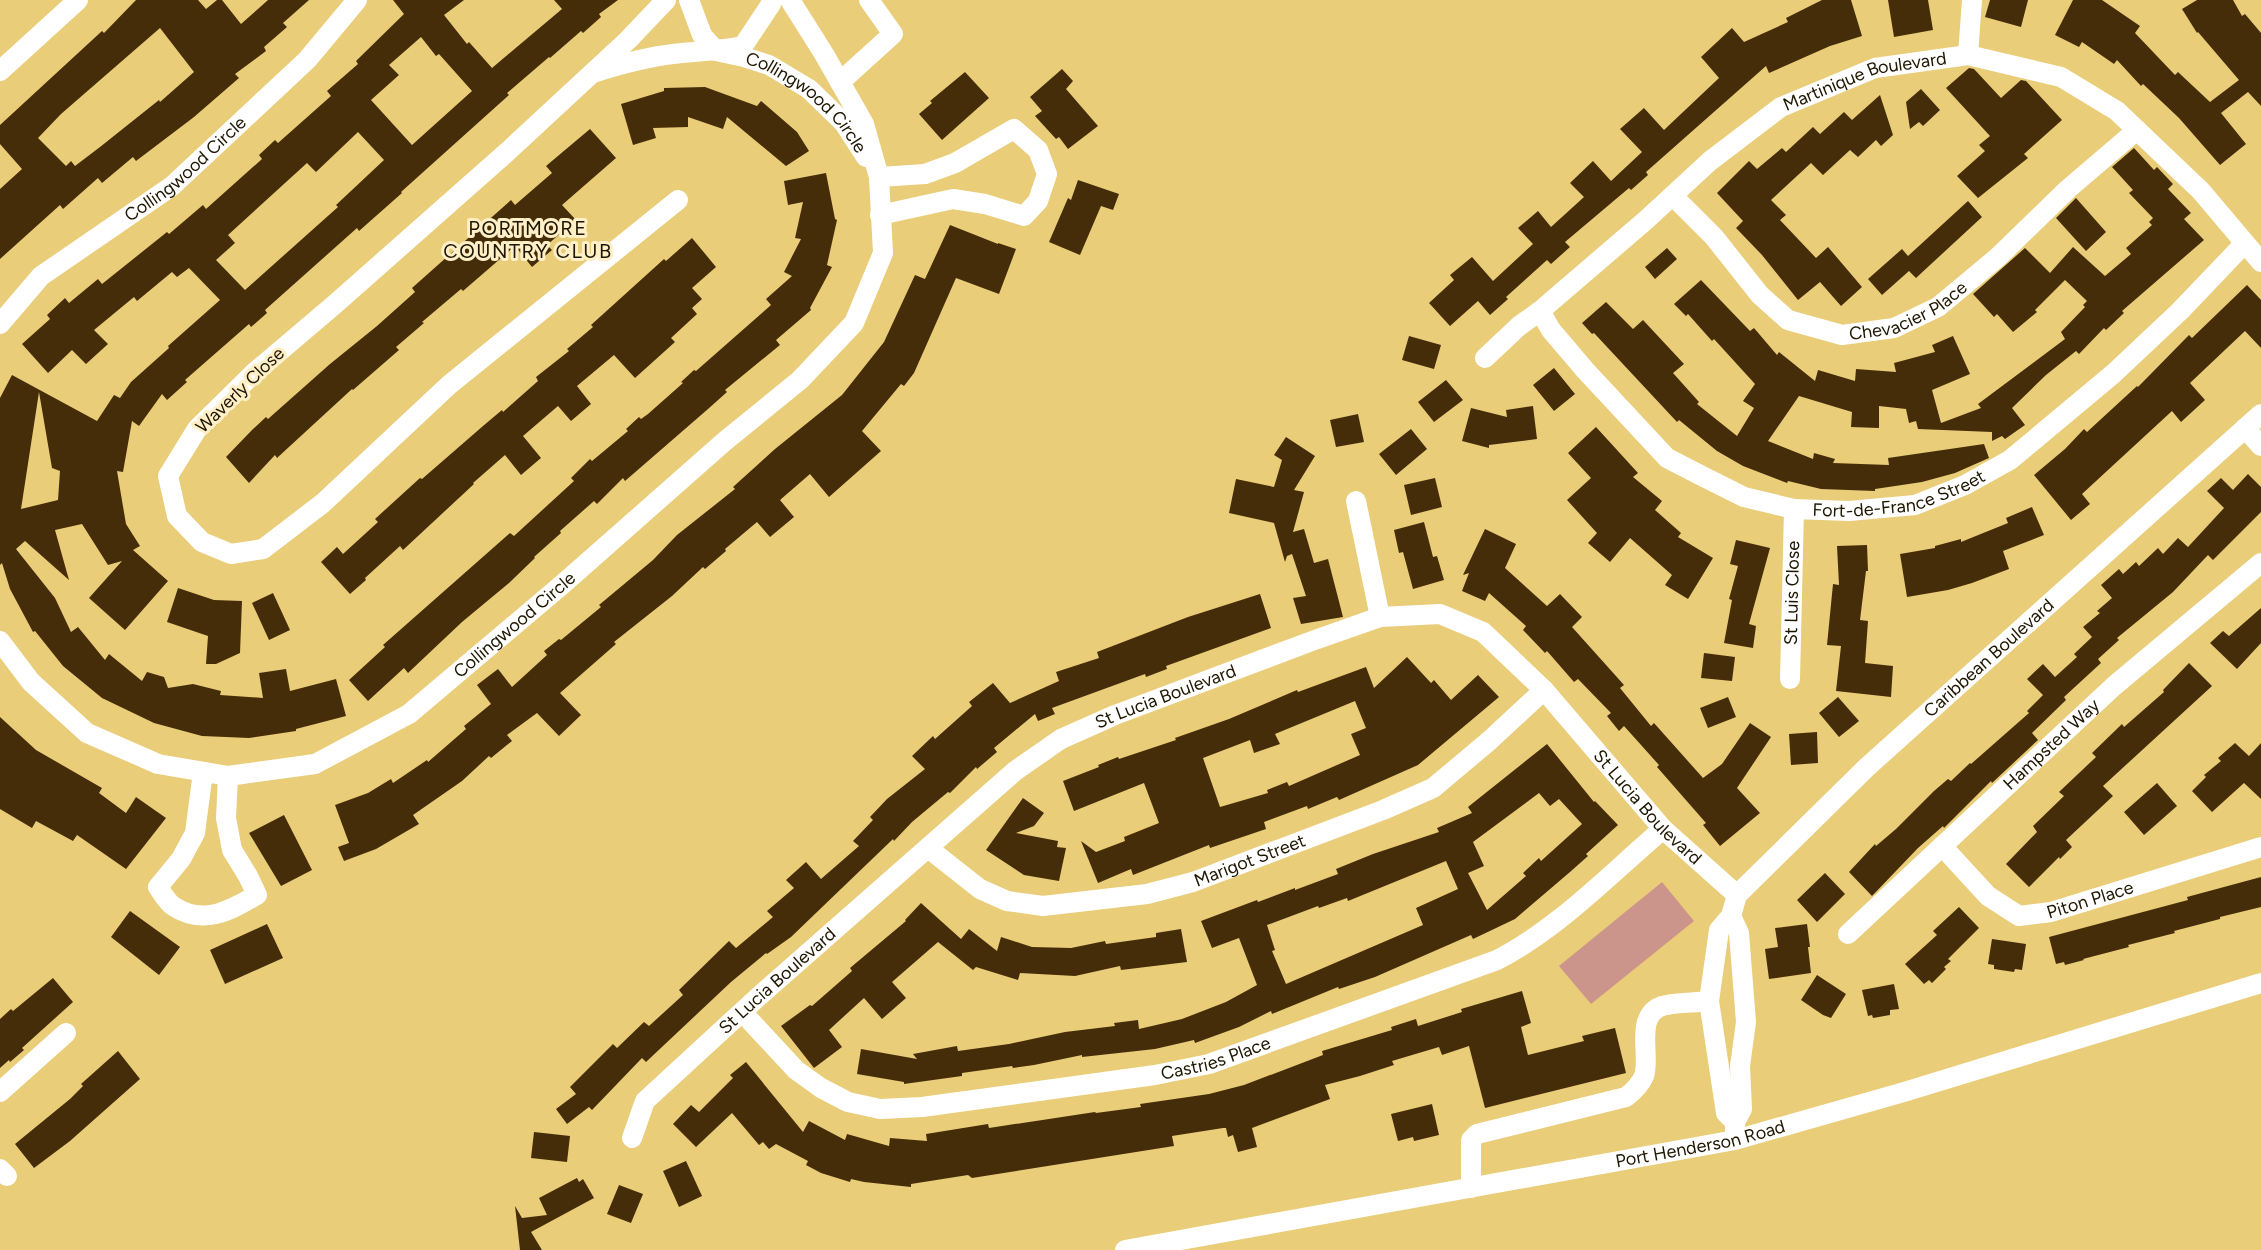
<svg xmlns="http://www.w3.org/2000/svg" width="2261" height="1250" viewBox="0 0 2261 1250" font-family="Figtree,sans-serif">
	<style>
		.green { fill: #cb958b }
		.building { fill: #462d09; fill-rule: evenodd }
		.lines { fill: none; stroke-linecap: round; stroke-linejoin: round }
		.minor { stroke: #fff; stroke-width: 20 }
		.labels { text-anchor: middle; stroke-width: 6; stroke-linejoin: round; paint-order: stroke }
		.street-label { font-size: 18px; fill: #1e1600; stroke: #feefc7 }
		.neighbourhood-label { font-size: 20px; letter-spacing: 1.5px; fill: #1e1600; stroke: #feefc7 }
	</style>
	<rect width="100%" height="100%" fill="#eacd78"/>
	<!-- green -->
	<path class="green" d="M1662,882L1694,921L1591,1004L1559,966Z"/>
	<!-- building -->
	<path class="building" d="M136,0H198L206,9L217,0H222L241,24L268,0H309L283,23L287,27L264,47L266,51L235,74L239,78L194,117L136,161L133,157L102,183L98,178L63,209L60,205L0,259V189L22,169L0,144V125L102,31L104,33ZM160,28L194,72L160,102L159,100L100,147L75,166L71,161L66,166L38,138L61,114Z
		M393,0H464L444,15L467,44L469,42L492,68L562,9L554,0H618L599,14L601,17L583,33L581,31L550,58L549,57L507,93L509,95L401,192L402,193L359,231L357,228L265,310L267,313L251,327L249,324L185,380L187,382L167,400L162,394L139,426L132,421L123,472L117,471L126,524L140,546L133,550L168,581L125,630L89,598L122,561L108,565L82,524L55,530L69,580L25,541L16,549L55,598L71,632L78,627L105,660L109,654L142,681L147,672L164,677L168,688L193,684L221,691L220,695L263,698L259,673L286,669L290,691L336,679L346,716L296,729V731L249,738L202,736L154,723L102,698L63,666L35,631L33,632L10,589L2,563L0,565V398L12,375L97,421L114,395L120,398L131,382L169,348L168,346L220,300L189,268L177,277L172,272L137,301L134,297L94,330L108,344L86,364L72,350L48,373L22,344L50,319L47,315L65,298L69,303L98,279L102,284L167,232L169,234L203,205L206,209L262,159L259,155L275,140L278,143L331,96L327,91L358,64L356,61L404,14ZM421,37L436,56L439,54L472,91L412,145L371,100L399,75L389,65ZM358,132L384,160L336,205L338,207L245,290L216,260L235,243L228,235L307,163L316,172ZM39,392L52,468L60,471L58,500L21,509Z
		M1822,0H1851L1862,36L1830,46L1769,73L1766,66L1646,172L1648,175L1631,190L1629,188L1565,242L1570,247L1551,264L1547,260L1506,297L1508,299L1490,315L1478,301L1450,326L1429,303L1454,280L1450,275L1472,257L1493,281L1533,244L1518,228L1538,211L1551,227L1584,197L1570,183L1593,161L1611,181L1642,152L1620,129L1644,108L1664,130L1719,78L1701,57L1732,28L1744,42L1788,22L1786,18Z
		M1888,0H1928L1933,30L1894,37Z
		M1990,0H2028L2021,27L1985,17Z
		M2073,0H2102L2140,26L2135,33L2175,75L2178,72L2210,102L2239,80L2198,32L2197,33L2182,9L2197,0H2233L2242,16L2245,14L2261,33V106L2248,92L2221,113L2246,144L2220,165L2179,118L2143,84L2141,86L2117,60L2114,64L2082,42L2079,47L2055,35Z
		M1969,68L1974,69L2001,98L2021,80L2026,81L2062,120L2024,154L2028,158L1978,198L1957,176L1985,151L1979,145L1990,136L1946,88Z
		M1062,69L1073,81L1066,89L1098,126L1068,149L1059,137L1056,139L1035,116L1042,111L1030,97Z
		M965,72L989,98L942,140L919,114L932,103L930,101Z
		M705,87L757,106L761,101L797,132L809,151L786,166L727,117L723,129L688,117V127L653,128L656,138L633,145L621,104L664,91V88Z
		M1921,89L1940,110L1923,126L1919,122L1910,129L1906,102Z
		M1880,95L1893,135L1881,146L1876,140L1858,157L1850,150L1823,175L1811,163L1771,200L1786,215L1780,220L1816,258L1828,247L1862,287L1841,306L1820,282L1798,300L1762,255L1736,228L1743,221L1717,193L1749,161L1757,169L1782,148L1786,152L1813,127L1820,134L1844,112L1852,120Z
		M590,129L616,158L562,205L576,220L547,245L552,250L532,267L515,246L463,291L461,289L422,322L424,323L396,347L399,350L353,390L352,389L277,458L275,455L249,483L226,457L252,430L266,417L268,419L330,364L377,326L415,292L412,288L511,200L515,205L552,173L546,166Z
		M2134,148L2154,170L2157,167L2173,184L2168,189L2191,213L2184,219L2204,240L2122,311L2124,313L2106,330L2104,328L2079,354L2076,351L2046,375L2012,408L2025,425L2005,439L2002,436L1992,441V432L1918,429L1916,421L1909,423L1906,409L1879,406V428L1851,427L1852,412L1799,396L1768,441L1813,459L1814,453L1835,459L1833,463L1889,465L1888,458L1984,444L1989,458L1955,473L1922,482L1875,489V491L1821,489L1788,481L1787,483L1743,466L1717,451L1679,420L1677,422L1594,333L1592,334L1582,323L1606,302L1633,329L1643,320L1684,364L1673,373L1699,402L1697,404L1737,436L1754,408L1743,401L1755,384L1714,339L1712,341L1688,314L1686,316L1674,304L1701,280L1750,331L1754,328L1777,355L1779,352L1815,381L1818,370L1855,381L1856,369L1896,372L1894,363L1935,352L1932,345L1953,336L1970,374L1932,390L1941,423L1981,408L1978,404L2065,339L2061,332L2085,307L2083,305L2087,301L2065,280L2035,310L2037,312L2013,332L1997,314L1994,317L1973,294L2025,248L2050,273L2073,247L2105,276L2131,254L2126,248L2152,225L2149,222L2153,218L2129,193L2133,190L2112,167Z
		M826,173L835,219L837,220L827,265L832,267L810,308L811,310L776,340L780,345L725,390L727,392L708,409L625,481L623,478L597,504L594,501L560,531L561,533L534,557L535,558L509,583L462,622L408,673L404,668L368,701L349,680L385,647L383,645L510,533L514,536L574,481L571,478L590,459L592,461L628,431L626,429L639,417L641,419L648,414L683,383L681,382L694,370L696,371L771,305L766,299L792,276L784,272L801,239L795,238L803,202L788,205L784,181Z
		M1078,180L1119,194L1113,210L1101,206L1080,255L1049,242L1068,198L1071,200Z
		M2076,198L2106,232L2086,251L2056,218Z
		M1968,201L1982,217L1916,278L1909,271L1882,295L1868,279L1902,249L1908,256Z
		M950,225L998,244V243L1016,249L999,294L956,278L914,373L904,386L901,384L862,431L881,451L829,497L810,474L780,500L794,517L770,537L757,522L725,549L726,551L705,569L703,567L672,596L614,642L616,644L560,693L581,715L559,736L537,713L507,735L512,741L491,758L489,756L462,781L413,815L419,824L376,849L344,861L338,847L349,843L335,805L368,793L391,779L393,783L427,760L428,762L466,729L464,726L491,704L477,685L498,669L512,687L547,655L544,651L559,639L561,640L601,607L599,605L653,560L677,535L735,489L733,487L775,449L842,395L884,342L915,275L925,279Z
		M692,238L716,267L692,288L702,299L692,308L697,314L671,338L675,342L635,378L614,355L577,386L591,404L571,421L558,406L523,436L541,458L521,475L505,455L473,483L474,484L403,550L400,546L365,578L366,580L350,594L321,562L337,547L343,554L378,522L375,519L420,478L422,479L483,426L502,410L503,412L538,381L536,377L569,351L567,349L593,327L591,325L664,259L666,261Z
		M1667,248L1677,259L1655,279L1645,267Z
		M2247,285L2261,300V348L2245,331L2190,383L2205,400L2181,422L2172,411L2082,494L2090,504L2071,520L2034,475L2065,449L2084,429L2087,432L2137,386L2138,387L2189,335L2192,338Z
		M1409,336L1441,345L1434,369L1402,360Z
		M1554,368L1575,394L1554,411L1533,385Z
		M1446,380L1463,400L1434,422L1418,402Z
		M1533,406L1537,439L1489,445V448L1462,441L1471,408L1507,417L1506,410Z
		M1358,414L1364,442L1336,447L1330,420Z
		M1596,427L1638,473L1633,477L1662,501L1655,510L1681,533L1678,537L1713,558L1688,599L1665,585L1672,575L1630,538L1610,562L1588,543L1597,533L1567,500L1591,478L1568,453Z
		M1411,429L1427,449L1396,475L1379,454Z
		M1286,437L1315,456L1294,490L1304,492L1293,532L1304,529L1314,563L1328,559L1343,617L1301,624L1293,598L1306,596L1292,554L1287,556L1285,562L1274,523L1229,513L1236,479L1274,487L1282,460L1274,455Z
		M2248,474L2261,487V512L2213,560L2208,555L2173,592L2117,638L2119,640L2098,659L2101,663L2064,697L2066,700L2032,733L2038,740L1992,783L1991,781L1944,828L1943,826L1918,848L1872,896L1849,872L1875,844L1876,846L1896,829L1934,791L1948,779L1951,781L1970,763L1971,764L2029,713L2027,711L2043,695L2027,679L2043,664L2055,677L2077,657L2074,654L2092,637L2083,627L2100,613L2097,611L2112,598L2101,585L2119,569L2123,574L2136,562L2139,566L2158,548L2163,554L2178,538L2188,547L2224,508L2207,491L2221,478L2233,490Z
		M1435,478L1442,507L1411,515L1404,485Z
		M2032,507L2044,535L2003,551L2009,569L1972,583L1948,590L1907,597L1900,554L1935,548V546L1961,539V542L2008,523L2006,518Z
		M1424,522L1433,557L1437,556L1444,580L1413,589L1403,552L1399,553L1394,530Z
		M1485,529L1516,544L1505,568L1547,606L1560,594L1582,617L1572,627L1624,685L1620,688L1651,726L1654,723L1703,778L1722,764L1750,723L1771,737L1737,788L1760,813L1720,846L1703,825L1706,823L1657,767L1659,765L1624,726L1619,731L1607,716L1611,713L1578,679L1574,682L1547,651L1545,653L1523,630L1526,626L1489,593L1485,601L1462,591L1469,573L1463,575Z
		M1736,540L1770,548L1749,624L1756,626L1753,648L1724,643L1732,600L1729,599L1738,566L1730,564Z
		M1867,545L1868,571H1866L1860,620L1868,621L1865,663L1893,666L1891,697L1836,691L1841,646L1827,645L1833,584L1839,585L1837,546Z
		M178,588L214,600L242,601L240,653L216,664H206L208,636L167,622Z
		M273,593L290,630L269,640L252,603Z
		M1260,594L1271,628L1166,666L1167,669L1146,677L1145,674L1052,708L1055,714L1038,721L1035,714L994,748L997,752L977,769L976,767L950,793L948,792L912,822L894,841L893,839L791,937L767,954L766,953L731,982L646,1062L642,1058L592,1110L589,1107L567,1124L556,1109L576,1094L570,1087L613,1044L617,1048L644,1022L649,1026L683,995L679,990L729,941L736,948L773,917L767,911L794,888L786,880L806,862L821,879L859,846L853,841L873,820L870,817L887,799L925,769L912,756L933,736L935,739L972,706L969,702L993,683L1010,703L1059,681L1056,672L1099,658L1097,652L1188,617Z
		M2261,608V643L2237,669L2210,643L2223,631L2229,636Z
		M1704,653L1735,657L1732,681L1701,678Z
		M1407,657L1431,683L1434,680L1451,700L1478,675L1499,697L1418,765L1339,800L1337,797L1308,809L1307,806L1264,822L1266,829L1210,848L1209,845L1133,875L1131,869L1098,883L1081,841L1096,852L1125,841L1124,837L1159,823L1144,783L1074,811L1063,781L1099,767L1098,765L1118,757L1119,759L1176,740L1175,738L1229,719L1297,690L1298,692L1366,667L1374,688ZM1355,701L1366,728L1351,734L1360,755L1289,786L1287,782L1267,790L1268,793L1220,807L1203,758L1250,740L1254,753L1280,744L1275,734Z
		M2189,663L2212,686L2103,786L2113,796L2066,840L2072,847L2060,859L2059,857L2029,887L2006,864L2037,832L2033,826L2064,796L2059,792L2096,757L2092,753L2122,724L2124,727L2164,692L2163,690Z
		M1728,697L1736,717L1708,728L1700,708Z
		M1838,697L1859,721L1839,737L1819,713Z
		M0,717L36,750L102,788L99,793L126,813L136,797L166,818L126,869L77,835L73,841L36,821L32,828L0,809Z
		M1817,732L1818,763L1791,765L1789,734Z
		M2235,743L2249,756L2261,743V799L2244,783L2212,812L2192,791L2206,777L2204,775L2221,761L2218,758Z
		M1547,744L1594,802L1595,801L1618,825L1586,854L1588,856L1570,872L1515,919L1473,939L1471,935L1375,977L1339,989L1338,987L1272,1014L1271,1011L1239,1027L1195,1043L1194,1040L1155,1049L1082,1057V1055L1034,1065L1013,1068L1012,1066L962,1073V1076L904,1084V1082L857,1074L861,1049L917,1059L913,1054L957,1046L958,1051L1009,1044L1065,1032L1115,1026L1114,1023L1138,1020L1139,1029L1182,1019L1226,1002L1257,985L1239,938L1212,948L1201,921L1257,900L1258,902L1295,888V890L1338,874L1336,869L1373,854L1439,832L1437,828L1472,813L1468,807ZM1539,793L1550,806L1559,799L1582,824L1541,861L1539,858L1523,873L1526,876L1487,910L1468,873L1484,866L1473,842ZM1446,861L1458,889L1416,908L1423,925L1286,984L1272,951L1275,950L1267,925L1318,906L1319,908L1347,898L1348,901Z
		M2157,783L2177,806L2144,835L2124,812Z
		M1023,798L1044,813L1034,826L1016,833L1058,841L1057,847L1066,848L1059,881L1024,875L986,850Z
		M284,815L312,870L281,886L249,833Z
		M1825,873L1845,894L1817,922L1797,900Z
		M2261,877V907L2220,917V919L2174,931L2175,933L2128,945L2129,947L2083,959L2084,960L2065,965L2064,962L2056,964L2049,937L2188,900L2187,897Z
		M921,903L961,939L969,929L997,951L1001,937L1032,947L1071,948L1105,941L1106,944L1156,937V933L1181,929L1187,962L1121,970L1120,966L1075,976L1020,973L1018,980L976,967L973,970L938,942L892,982L906,998L882,1019L864,998L829,1030L842,1047L814,1068L781,1026L810,1005L812,1006L852,971L850,968L906,921L905,920Z
		M1959,907L1979,928L1948,959L1951,961L1944,967L1946,969L1932,983L1929,980L1924,984L1905,964L1937,935L1933,931Z
		M130,911L180,947L159,975L111,937Z
		M267,924L283,958L225,984L210,950Z
		M1807,924L1810,947H1808L1811,973L1769,979L1765,949L1778,947L1775,928Z
		M1992,939L2026,944L2022,970L2015,969L2014,972L1994,969V965L1988,964Z
		M1817,975L1846,994L1831,1018L1823,1015L1801,1000Z
		M53,978L73,1002L22,1048L24,1050L10,1062L9,1060L0,1068V1019L11,1009L13,1011Z
		M1894,984L1899,1009L1890,1010V1015L1873,1018L1872,1015L1868,1016L1862,990Z
		M1522,991L1531,1023L1521,1027L1528,1055L1584,1041L1582,1036L1615,1028L1626,1073L1485,1108L1469,1046L1442,1055L1439,1047L1392,1061L1394,1065L1360,1076L1325,1085L1330,1099L1252,1128L1257,1147L1238,1152L1233,1135L1228,1137L1226,1128H1223L1172,1136L1174,1146L972,1178L968,1175L911,1184V1187L864,1182L851,1179L850,1182L821,1173L806,1165L808,1161L776,1144L769,1149L763,1142L759,1145L732,1113L696,1147L673,1124L691,1105L699,1112L733,1078L730,1075L746,1062L803,1132L809,1121L845,1140L847,1134L889,1146L890,1138L927,1141L926,1134L988,1124L989,1128L1095,1112L1096,1113L1141,1107L1140,1104L1209,1094L1244,1085L1323,1055L1322,1051L1392,1030L1391,1027L1416,1019L1418,1026L1462,1012L1461,1009Z
		M118,1051L140,1079L70,1141L34,1168L15,1144L70,1099L83,1086L81,1084Z
		M1432,1104L1439,1135L1414,1141L1413,1137L1398,1141L1391,1114Z
		M534,1132L570,1136L567,1162L531,1158Z
		M686,1161L702,1196L679,1207L663,1171Z
		M577,1178L579,1182L583,1179L594,1198L531,1232L542,1250H520L515,1206L522,1218L547,1215L539,1198Z
		M619,1185L643,1194L631,1223L607,1214Z"/>
	<g class="lines">
		<!-- minor -->
		<g class="minor">
			<path d="M666,0L628,40L506,153L334,305L255,372L197,429L168,476L177,516L202,542L231,554L263,549L323,503L449,385L678,200"/>
			<path id="s1" d="M689,0L702,35L716,51L744,57L769,65L809,89L844,123L866,157"/>
			<path d="M1968,55L1972,0"/>
			<path d="M0,71L78,0"/>
			<path d="M596,72C621,64 647,57 673,54C697,51 720,51 743,46L771,4V0"/>
			<path d="M840,82L893,34L869,0"/>
			<path d="M879,177L925,174L955,163L1014,129L1038,150L1047,174L1038,201L1024,216L985,204L953,199L880,215"/>
			<path id="s2" d="M1673,196L1714,237L1760,295L1788,320L1842,335L1894,328L1938,307L1998,257L2068,189L2137,130"/>
			<path id="s3" d="M1540,311L1551,330L1585,370L1667,458L1702,476L1744,497L1794,509L1849,511L1915,505L1965,485L2010,460L2113,374L2180,311L2244,244"/>
			<path id="s4" d="M0,324L41,276L172,186L307,60L357,0"/>
			<path id="s5" d="M1485,358L1519,326L1540,311L1646,220L1710,161L1781,107L1875,68L1968,55L2061,77L2117,111L2201,191L2261,262"/>
			<path d="M2245,428L2261,446"/>
			<path d="M1356,501L1380,617"/>
			<path id="s6" d="M0,641L31,682L87,733L158,764L228,776L315,764L409,714L564,583L725,441L800,380L854,323L883,253L879,177L864,124L824,54L790,0"/>
			<path id="s7" d="M1790,679L1794,509"/>
			<path d="M203,772L195,833L181,859L158,887C162,893 167,902 173,906C203,926 229,911 257,895L248,876L232,850L226,818L228,776"/>
			<path id="s8" d="M1942,846L1988,896L2019,916L2051,912L2261,847"/>
			<path id="s9" d="M928,848L980,889L1007,901L1043,906L1147,894L1193,882L1383,810L1433,788L1489,741L1544,690"/>
			<path d="M1731,916L1739,933L1746,1022L1740,1066L1742,1109L1735,1122V1134"/>
			<path id="s10" d="M1848,934L2114,686L2261,563"/>
			<path id="s11" d="M743,1013L796,1070L821,1088L848,1102L880,1109L922,1107L1155,1075L1209,1064L1497,960C1558,929 1611,873 1663,829"/>
			<path d="M0,1092L66,1033"/>
			<path id="s12" d="M1735,1122L1726,1113L1709,1001L1719,930L1731,916L1737,895L1866,768L2261,414"/>
			<path id="s13" d="M632,1138L645,1101L757,998L1015,771L1061,739L1115,715L1312,641L1380,617L1440,614L1483,632L1544,690L1663,829L1737,895"/>
			<path d="M0,1169L7,1176"/>
			<path d="M1471,1188V1140L1477,1134L1626,1097C1634,1091 1640,1085 1644,1076C1651,1056 1634,1016 1662,1006C1675,1002 1694,1003 1709,1001"/>
			<path id="s14" d="M1125,1250L1735,1140L1904,1092L2261,983"/>
		</g>
	</g>
	<g class="labels">
		<!-- street labels -->
		<g class="street-label">
			<text dy="6" stroke="none"><textPath href="#s5" startOffset="477">Martinique Boulevard</textPath></text>
			<text dy="6" stroke="none"><textPath href="#s1" startOffset="166">Collingwood Circle</textPath></text>
			<text dy="6" stroke="none"><textPath href="#s4" startOffset="243">Collingwood Circle</textPath></text>
			<text dy="6" stroke="none"><textPath href="#s2" startOffset="297">Chevacier Place</textPath></text>
			<text transform="translate(240 390) rotate(-44)" y="6">Waverly Close</text>
			<text dy="6" stroke="none"><textPath href="#s3" startOffset="440">Fort-de-France Street</textPath></text>
			<text dy="6" stroke="none"><textPath href="#s7" startOffset="86">St Luis Close</textPath></text>
			<text dy="6" stroke="none"><textPath href="#s6" startOffset="608">Collingwood Circle</textPath></text>
			<text dy="6" stroke="none"><textPath href="#s12" startOffset="584">Caribbean Boulevard</textPath></text>
			<text dy="6" stroke="none"><textPath href="#s13" startOffset="704">St Lucia Boulevard</textPath></text>
			<text dy="6" stroke="none"><textPath href="#s10" startOffset="278">Hampsted Way</textPath></text>
			<text dy="6" stroke="none"><textPath href="#s13" startOffset="1280">St Lucia Boulevard</textPath></text>
			<text dy="6" stroke="none"><textPath href="#s9" startOffset="345">Marigot Street</textPath></text>
			<text dy="6" stroke="none"><textPath href="#s8" startOffset="178">Piton Place</textPath></text>
			<text dy="6" stroke="none"><textPath href="#s13" startOffset="218">St Lucia Boulevard</textPath></text>
			<text dy="6" stroke="none"><textPath href="#s11" startOffset="512">Castries Place</textPath></text>
			<text dy="6" stroke="none"><textPath href="#s14" startOffset="585">Port Henderson Road</textPath></text>
		</g>
		<!-- neighbourhood labels -->
		<g class="neighbourhood-label">
			<text x="528" y="235">PORTMORE<tspan x="528" dy="23">COUNTRY CLUB</tspan></text>
		</g>
	</g>
</svg>
